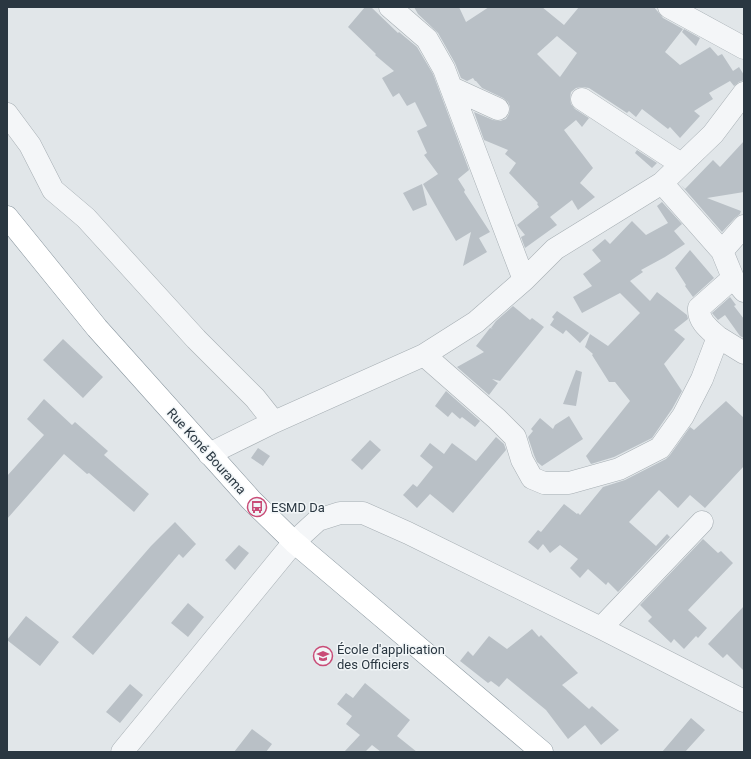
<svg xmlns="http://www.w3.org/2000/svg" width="751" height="759" viewBox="0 0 751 759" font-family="Roboto,sans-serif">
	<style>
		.building { fill: #b9c0c6; fill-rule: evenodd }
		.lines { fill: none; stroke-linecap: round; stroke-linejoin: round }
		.minor-casing { stroke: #a6aeb3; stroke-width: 23 }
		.highway-casing { stroke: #89969f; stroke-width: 23 }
		.minor { stroke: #f4f6f8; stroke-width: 22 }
		.highway { stroke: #fff; stroke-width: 22 }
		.labels { text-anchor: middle; stroke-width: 3; stroke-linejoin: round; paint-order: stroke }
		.street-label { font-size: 13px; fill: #2a3741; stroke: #f1f5f7 }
		.poi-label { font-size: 13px; fill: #2a3741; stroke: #f1f5f7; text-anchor: start }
	</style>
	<rect width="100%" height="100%" fill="#e1e6e9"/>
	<!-- building -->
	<path class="building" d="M365,7H371L398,33L399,32L417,47L433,74L469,170L458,179L465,190L464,192L490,232L479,238L487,252L463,266L471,232L456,241L423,184L438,174L424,155L427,153L417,131L427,126L415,102L407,106L399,93L393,97L382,78L394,71L375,55L376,54L348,27Z
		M414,7H459L466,22L489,7H542L564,25L579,7H654L663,18L683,29L665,52L680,65L710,47L718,56L722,54L733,71L739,67L744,75V80L739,82L734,86L730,81L709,93L713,99L694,111L700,116L680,138L670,127L668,129L642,109L636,117L629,111L627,113L589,88L582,87L576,88L571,92L570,98L571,104L575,109L589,118L582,127L576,120L564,130L593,168L580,183L595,197L578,210L572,200L550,217L557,225L525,248L521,237L525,235L517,225L539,207L537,204L538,203L509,173L516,163L505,154L508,150L484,140L474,112L493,120L500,121L506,119L509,114L510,107L508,102L503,98L482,88L476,81H475L473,78L467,81L461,78L455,63L438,33L418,14ZM557,36L577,53L560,77L537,54Z
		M684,29L700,38L696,46L682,32Z
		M744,141V192L707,198L741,211L740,214L735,218L722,232L681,185L685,189L713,160L720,167Z
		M637,150L657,163L652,168L635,153Z
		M422,184L427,205L413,211L403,193Z
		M662,202L682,224L674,231L685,244L665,257L641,270L643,272L630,281L650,301L657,292L687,315L688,319L674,330L685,339L664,364L682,391L672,409L652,438L614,457L591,464L586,456L630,401L615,382H609L592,355L593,354L585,347L590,334L608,346L640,313L620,293L582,313L573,297L592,286L583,274L601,261L592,250L605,239L610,244L632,221L646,235L668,223L657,206Z
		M690,250L714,278L693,297L685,286L686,285L675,268Z
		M730,297L736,305L734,306L744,319V338L740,336L725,315L718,320L712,313Z
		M513,306L530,320L532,318L544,327L500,381L492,379L498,383L489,395L457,367L484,352L476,346L490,328L493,329L491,328L496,321Z
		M557,311L589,333L580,343L566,330L563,334L550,325L554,319L552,317Z
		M63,339L103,377L83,398L43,360Z
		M576,370L582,372L576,406L563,404Z
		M446,391L480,421L475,427L462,417L460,419L452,412L448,417L435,406Z
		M44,399L72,425L75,422L108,451L104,455L149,494L134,512L89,473L87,474L64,454L7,519V476L44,435L27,419Z
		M726,401L744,418V466L705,508L690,495L678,508L659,490L629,522L656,546L667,534L670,537L618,592L608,582L606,585L588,569L580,578L570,568L578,559L560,545L550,553L543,544L538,550L528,542L538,530L541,532L564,504L577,514L578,513L580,515L603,487L625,480L666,459L670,455L690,427L694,430Z
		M569,416L583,439L542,466L537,462L534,455L528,437L533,431L531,429L540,418L553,429L555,425Z
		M496,437L504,444L506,450L453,513L430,494L417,508L403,495L413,484L417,487L433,467L420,456L430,443L444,454L452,443L476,461Z
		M370,440L381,450L362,470L351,460Z
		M258,448L270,456L263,466L251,458Z
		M175,522L196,544L183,558L179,554L93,655L72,637L151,546Z
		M703,539L718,553L721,551L733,563L688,610L707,628L698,638L696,636L684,649L674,639L671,643L648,621L652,617L640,605Z
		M239,545L249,553L235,570L225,560Z
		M188,603L204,617L188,637L171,623Z
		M744,606V671L727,654L723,658L708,644Z
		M26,616L59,642L40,666L7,640Z
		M532,629L539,637L541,635L578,673L562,685L589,709L592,706L619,730L601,745L585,725L568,739L546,710L507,678L499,687L491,681L488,683L460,661L468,651L473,656L489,636L507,649Z
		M365,683L410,720L397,736L417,752H381L372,745L365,752H344L360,735L346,724L352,716L337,704L346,693L353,698Z
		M130,684L143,695L120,723L106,712Z
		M691,718L705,730L685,752H662Z
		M252,729L272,744L266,752H234Z"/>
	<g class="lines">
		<!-- minor casing -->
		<g class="minor-casing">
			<path id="minor" d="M390,7L427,39L444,69L524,280
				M669,7L744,48
				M452,88L498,109
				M582,99L681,164
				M7,114L30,145L53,190L86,218L196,339L255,398L274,422
				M662,183L722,251L733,278L744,291
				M722,251L744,226
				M718,337L744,353
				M424,355L497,419L515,437L522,460L532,478L544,483H569L619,469L660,448L683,416L702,379L718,337C709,329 698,321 699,308L733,278
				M209,454L274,422L424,355L476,322L524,280L555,249L662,183L713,134L744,93
				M601,628L702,522
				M122,752L294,542L318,520L340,513H363L408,533L601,628L744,701"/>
		</g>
		<!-- highway casing -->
		<g class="highway-casing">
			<path id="highway" d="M7,217L97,328L251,500L294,542L542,752"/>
		</g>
		<!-- minor -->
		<use href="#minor" class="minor"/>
		<!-- highway -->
		<use href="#highway" class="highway"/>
	</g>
	<!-- icons -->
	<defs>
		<g id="bus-ring" transform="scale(1)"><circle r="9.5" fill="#f1f5f7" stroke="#c94c77" stroke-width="1.5"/><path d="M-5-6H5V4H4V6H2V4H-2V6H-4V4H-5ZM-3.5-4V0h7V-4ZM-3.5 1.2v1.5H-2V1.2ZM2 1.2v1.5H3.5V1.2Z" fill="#c94c77"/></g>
		<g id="school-ring" transform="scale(1)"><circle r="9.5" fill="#f1f5f7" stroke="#c94c77" stroke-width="1.5"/><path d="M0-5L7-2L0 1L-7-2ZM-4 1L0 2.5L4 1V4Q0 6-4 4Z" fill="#c94c77"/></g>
	</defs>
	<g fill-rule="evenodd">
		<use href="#bus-ring" x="257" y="507"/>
		<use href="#school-ring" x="323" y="656"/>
	</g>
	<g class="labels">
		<!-- street labels -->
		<g class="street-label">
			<text transform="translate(207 451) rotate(48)" y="5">Rue Koné Bourama</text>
		</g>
		<!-- poi labels -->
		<g class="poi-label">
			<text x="271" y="512">ESMD Da</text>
			<text x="337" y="654">École d'application<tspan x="337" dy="15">des Officiers</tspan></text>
		</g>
	</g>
	<!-- border -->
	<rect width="751" height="759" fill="none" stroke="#2a3741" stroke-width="16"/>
</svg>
